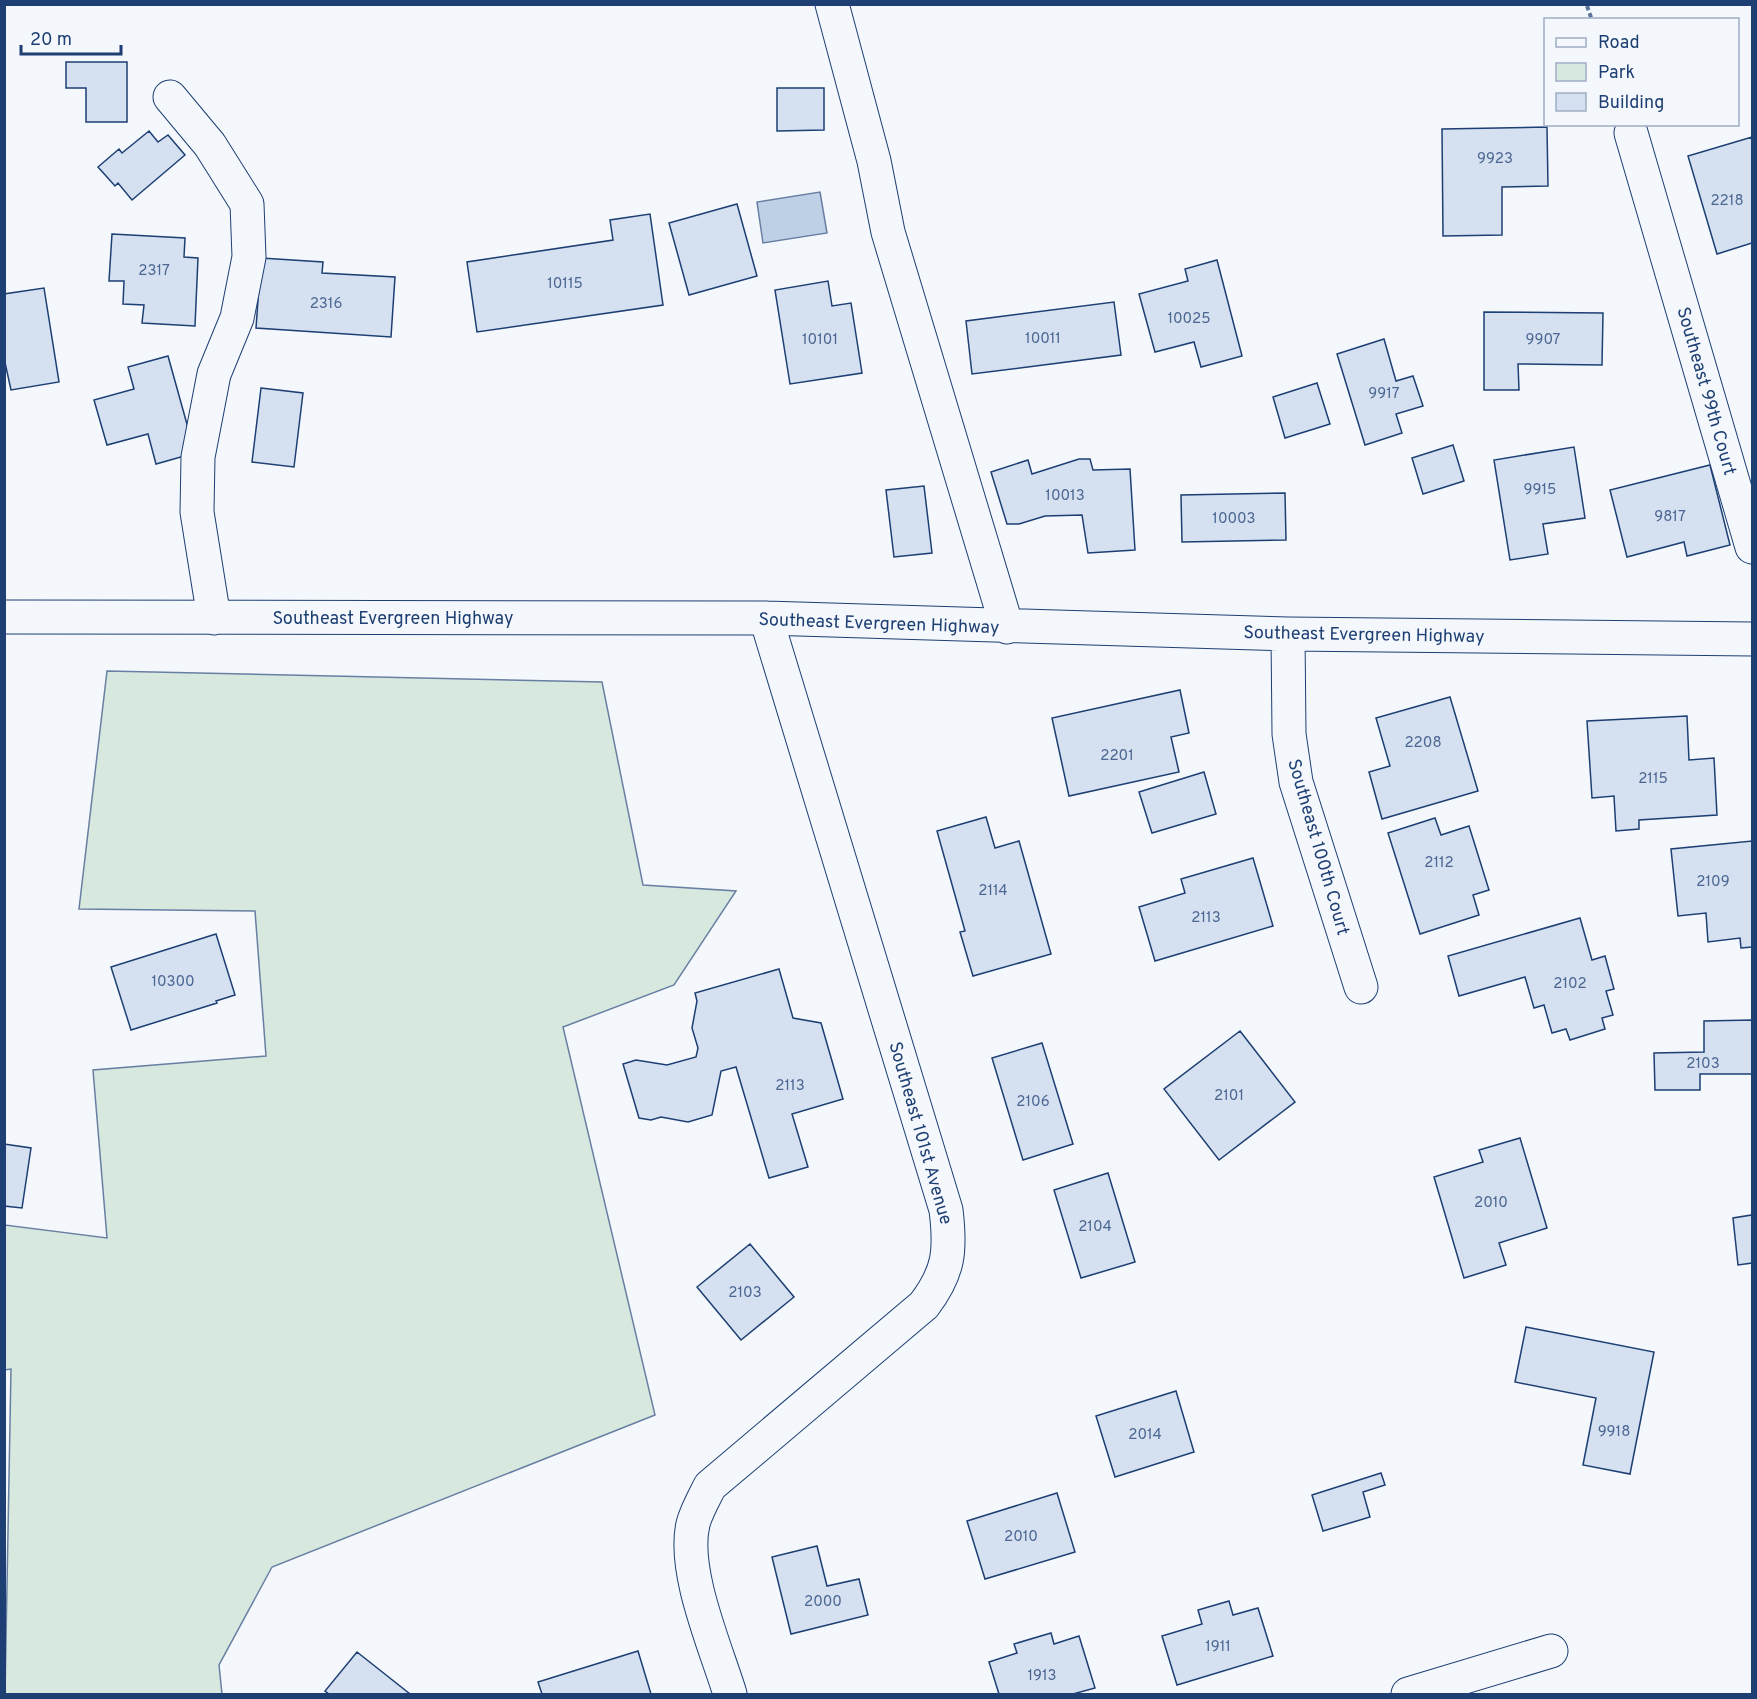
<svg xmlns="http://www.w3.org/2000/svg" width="1757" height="1699" viewBox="0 0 1757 1699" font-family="Overpass,sans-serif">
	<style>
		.green { fill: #d7e8df; stroke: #687fa3; stroke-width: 1.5 }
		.water { fill: #bed0e5; stroke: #687fa3; stroke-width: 1.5 }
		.building { fill: #d5e0f0; stroke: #1d3f73; stroke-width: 1.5 }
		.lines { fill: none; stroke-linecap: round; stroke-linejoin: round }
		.minor-casing { stroke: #1d3f73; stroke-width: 35 }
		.path { stroke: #5e769c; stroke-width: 4; stroke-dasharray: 4.5 3; stroke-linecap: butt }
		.minor { stroke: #f4f7fb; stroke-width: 33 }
		.labels { text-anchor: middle; stroke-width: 4.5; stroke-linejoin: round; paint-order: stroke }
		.number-label { font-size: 15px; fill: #4b6792 }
		.street-label { font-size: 18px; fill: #1d3f73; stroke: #f4f7fb }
	</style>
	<rect width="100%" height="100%" fill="#f4f7fb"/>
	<!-- green -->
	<path class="green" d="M107,671L602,682L643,885L736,891L674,985L563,1027L655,1415L272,1567L219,1665L222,1694H5L11,1369L4,1370L5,1225L107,1238L93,1070L266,1056L255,911L79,909Z"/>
	<!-- water -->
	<path class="water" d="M820,192L827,233L763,243L757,202Z"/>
	<!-- building -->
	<path class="building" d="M66,62H127V122H86V88H66Z
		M777,88H824V130L777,131Z
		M1547,127L1548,186L1502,187V235L1443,236L1442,129Z
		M149,131L158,142L168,135L185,155L132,200L118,183L115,186L98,167L119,149L122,153Z
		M1752,137V243L1717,254L1688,156Z
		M737,204L757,276L689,295L669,223Z
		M650,214L663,305L477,332L467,262L613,240L610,220Z
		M112,234L185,238L184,257L198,258L195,326L142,323L144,305L123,304L124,281H109Z
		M261,258L323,262L322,273L395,277L391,337L256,328Z
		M1217,260L1242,356L1201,367L1194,342L1155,352L1139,294L1188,281L1185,269Z
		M828,281L832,306L851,303L862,373L790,384L775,290Z
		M44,288L59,382L11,390L4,358V294Z
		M1114,302L1121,355L972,374L966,321Z
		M1484,312L1603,313L1602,365L1518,364L1519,390H1484Z
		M1384,339L1396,381L1413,376L1423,406L1396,414L1402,433L1365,445L1337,354Z
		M168,356L195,453L156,464L148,434L107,445L94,400L134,389L128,367Z
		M1317,383L1330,424L1285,438L1273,397Z
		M261,388L303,393L294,467L252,462Z
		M1453,445L1464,481L1423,494L1412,458Z
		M1574,447L1585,518L1543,524L1548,554L1510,560L1494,460Z
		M1079,459H1090L1093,470L1130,469L1135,550L1088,553L1082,515L1045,516L1019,524H1007L991,472L1028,460L1032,474Z
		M1710,465L1730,545L1687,556L1684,542L1627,557L1610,490Z
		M924,486L932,553L894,557L886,490Z
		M1285,493L1286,540L1182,542L1181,495Z
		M1180,690L1189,733L1171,737L1179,772L1069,796L1052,718Z
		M1450,697L1478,791L1382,819L1369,772L1390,766L1376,718Z
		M1687,716L1689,760L1714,758L1717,815L1639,820V829L1616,831L1614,796L1592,798L1587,721Z
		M1204,772L1216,814L1152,833L1139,792Z
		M986,817L995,848L1019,841L1051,954L973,976L960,932L965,931L937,831Z
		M1435,818L1441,835L1469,826L1489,890L1473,895L1479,915L1420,934L1388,833Z
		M1752,841V947L1741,948L1740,938L1708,942L1706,913L1678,916L1671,849Z
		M1253,858L1273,926L1155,961L1139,907L1185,893L1181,879Z
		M1580,918L1592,960L1605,956L1614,989L1606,991L1613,1015L1602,1018L1605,1029L1570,1040L1566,1029L1552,1033L1544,1005L1534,1008L1525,977L1459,996L1448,956Z
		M216,934L235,995L216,1001L217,1003L131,1030L111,967Z
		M779,969L793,1018L821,1023L843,1099L792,1114L808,1167L769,1178L736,1067L721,1071L712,1115L688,1122L661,1117L651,1120L639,1118L623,1064L636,1060L667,1065L696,1057L698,1048L692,1028L697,1001L695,993Z
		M1752,1020V1074H1700V1090H1655L1654,1053L1704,1052V1021Z
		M1240,1031L1295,1102L1219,1160L1164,1089Z
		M1042,1043L1073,1144L1023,1160L992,1058Z
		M1520,1138L1547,1228L1499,1243L1506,1265L1464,1278L1434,1177L1483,1162L1479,1150Z
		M4,1144L31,1148L22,1208L4,1206Z
		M1108,1173L1135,1262L1081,1278L1054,1190Z
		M1752,1215V1263L1738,1265L1733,1218Z
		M750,1244L794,1297L741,1340L697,1287Z
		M1526,1327L1654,1352L1630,1474L1583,1465L1596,1398L1515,1382Z
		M1176,1391L1194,1452L1115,1477L1096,1416Z
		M1381,1473L1385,1485L1363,1492L1370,1517L1323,1531L1312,1495Z
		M1057,1493L1075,1552L985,1579L967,1521Z
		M817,1546L827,1586L859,1579L868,1615L791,1634L772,1557Z
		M1229,1601L1233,1615L1258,1608L1273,1656L1177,1685L1162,1636L1202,1624L1198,1610Z
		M1051,1633L1054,1644L1079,1636L1095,1688L1073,1694H999L989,1662L1017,1653L1014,1644Z
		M638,1651L651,1694H542L538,1682Z
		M357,1652L410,1694H329L325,1691Z"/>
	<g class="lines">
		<!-- minor casing -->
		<g class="minor-casing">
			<path id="minor" d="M832,4L874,161L888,232L1007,627
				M170,97L210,145L247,204L249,257L237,318L214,374L198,457L197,512L214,618
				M1631,133L1752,547
				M4,617L766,618L1288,634L1752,639
				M1288,634L1289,734L1296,782L1361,987
				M730,1694C716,1648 682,1571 693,1524C696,1512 704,1498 710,1486L924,1305C949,1272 951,1251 946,1210L766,618
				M1408,1694L1551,1651"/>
		</g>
		<!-- path -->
		<path class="path" d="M1587,6L1592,20"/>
		<!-- minor -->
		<use href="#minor" class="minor"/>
	</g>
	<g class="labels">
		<!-- number labels -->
		<g class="number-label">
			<text x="1495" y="163">9923</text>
			<text x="1727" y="205">2218</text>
			<text x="154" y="275">2317</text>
			<text x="565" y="288">10115</text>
			<text x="326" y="308">2316</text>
			<text x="1189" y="323">10025</text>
			<text x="1043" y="343">10011</text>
			<text x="820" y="344">10101</text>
			<text x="1543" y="344">9907</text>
			<text x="1384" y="398">9917</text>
			<text x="1540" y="494">9915</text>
			<text x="1065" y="500">10013</text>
			<text x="1670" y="521">9817</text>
			<text x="1234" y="523">10003</text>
			<text x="1423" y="747">2208</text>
			<text x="1117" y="760">2201</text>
			<text x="1653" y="783">2115</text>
			<text x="1439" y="867">2112</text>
			<text x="1713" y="886">2109</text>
			<text x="993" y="895">2114</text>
			<text x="1206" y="922">2113</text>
			<text x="173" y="986">10300</text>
			<text x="1570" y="988">2102</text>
			<text x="1703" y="1068">2103</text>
			<text x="790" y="1090">2113</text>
			<text x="1229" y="1100">2101</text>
			<text x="1033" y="1106">2106</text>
			<text x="1491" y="1207">2010</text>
			<text x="1095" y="1231">2104</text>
			<text x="745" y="1297">2103</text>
			<text x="1614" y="1436">9918</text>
			<text x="1145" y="1439">2014</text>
			<text x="1021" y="1541">2010</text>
			<text x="823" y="1606">2000</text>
			<text x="1218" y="1651">1911</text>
			<text x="1042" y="1680">1913</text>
		</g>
		<!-- street labels -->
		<g class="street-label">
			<text transform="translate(1707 391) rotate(74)" y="6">Southeast 99th Court</text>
			<text x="393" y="624">Southeast Evergreen Highway</text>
			<text transform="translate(879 623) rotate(2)" y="6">Southeast Evergreen Highway</text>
			<text transform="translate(1364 634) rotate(1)" y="6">Southeast Evergreen Highway</text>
			<text transform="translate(1319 847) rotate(74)" y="6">Southeast 100th Court</text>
			<text transform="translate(921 1133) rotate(74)" y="6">Southeast 101st Avenue</text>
		</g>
	</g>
	<!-- border -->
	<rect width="1757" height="1699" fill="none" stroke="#1d3f73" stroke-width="12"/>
	<!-- legend -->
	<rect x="1544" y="18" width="195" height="108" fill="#f4f7fb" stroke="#9eadc5" stroke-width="1.5"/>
	<rect x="1556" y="38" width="30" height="9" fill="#f4f7fb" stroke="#9eadc5" stroke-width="1.5"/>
	<text x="1598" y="48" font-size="18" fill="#1d3f73">Road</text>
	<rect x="1556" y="63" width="30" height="18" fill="#d7e8df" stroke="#9eadc5" stroke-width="1.5"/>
	<text x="1598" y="78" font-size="18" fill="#1d3f73">Park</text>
	<rect x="1556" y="93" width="30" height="18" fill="#d5e0f0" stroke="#9eadc5" stroke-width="1.5"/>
	<text x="1598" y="108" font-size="18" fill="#1d3f73">Building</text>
	<!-- scale -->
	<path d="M21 45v9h100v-9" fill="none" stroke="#1d3f73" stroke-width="3"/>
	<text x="30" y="45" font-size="18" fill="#1d3f73" stroke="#f4f7fb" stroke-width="4.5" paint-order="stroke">20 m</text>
</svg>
